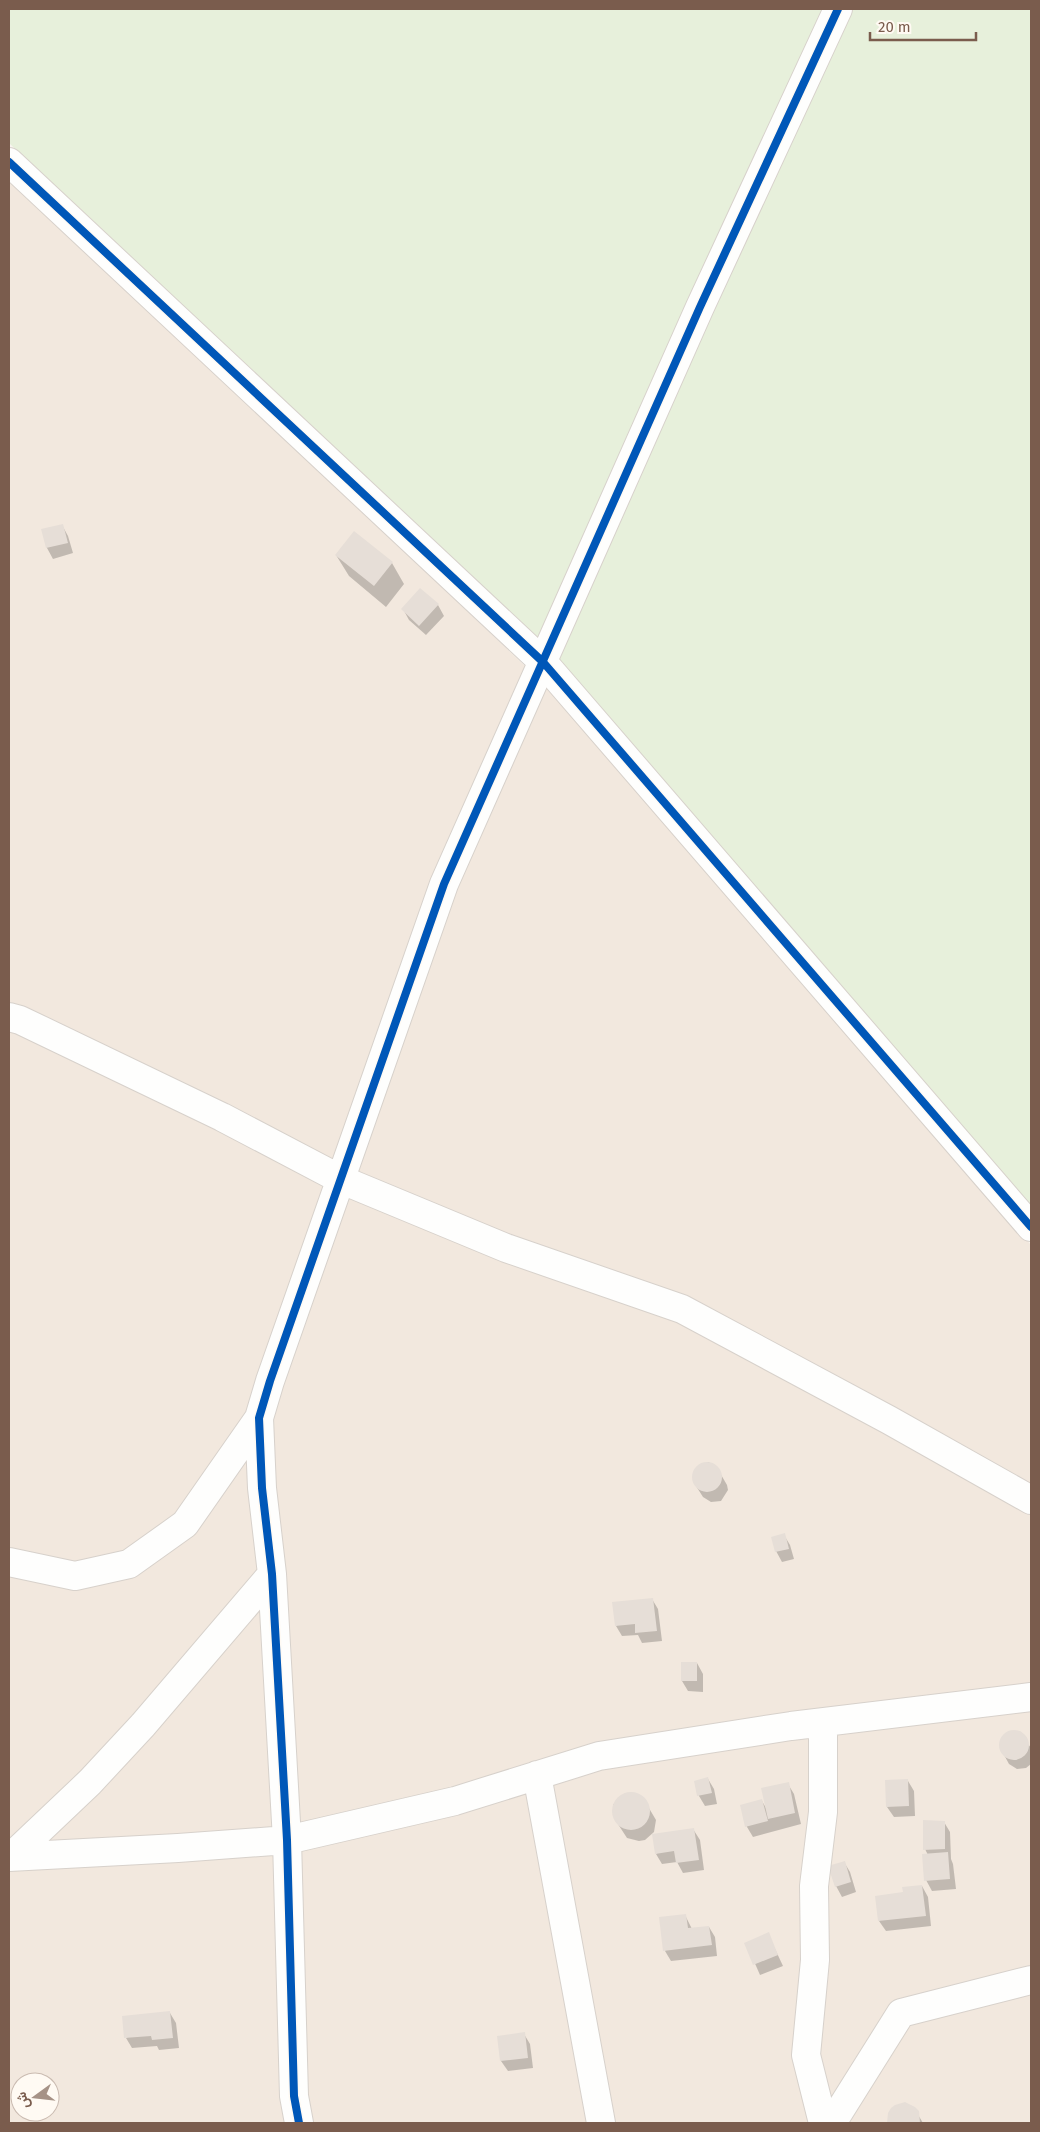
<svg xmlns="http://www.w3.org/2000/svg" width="1040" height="2132" viewBox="0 0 1040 2132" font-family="'Fira Sans',Vazirmatn,sans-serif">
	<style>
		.residential { fill: #f2e8de; fill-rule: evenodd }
		.green { fill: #e7f0db }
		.shadow { fill: #0003 }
		.building { fill: #e6ded7 }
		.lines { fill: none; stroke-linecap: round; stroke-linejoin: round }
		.minor-casing { stroke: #d7d1cb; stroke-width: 30 }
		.tertiary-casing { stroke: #d7d1cb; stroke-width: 30 }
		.minor { stroke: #fefefd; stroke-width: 28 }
		.tertiary { stroke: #fefefd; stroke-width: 28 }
		.cycleway-casing { stroke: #fffaf3; stroke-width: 11 }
		.cycleway { stroke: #0057b8; stroke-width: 8 }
	</style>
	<rect width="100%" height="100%" fill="#f9f5f0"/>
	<!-- residential -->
	<path class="residential" d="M9,176L547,687L1031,1245V2123H9ZM20,2082H50V2112H20Z"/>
	<!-- green -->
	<path class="green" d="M9,9H1031V1213L552,662L9,143Z"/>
	<!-- shadow -->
	<path class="shadow" d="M62,525L68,536L73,553L53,559L47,548L42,530Z
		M336,555L392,563L404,584L386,607L349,576Z
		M438,605L444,616L426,635L409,620L403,609Z
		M708,1462L716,1466L727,1485L728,1490L721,1501L711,1502L703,1497L696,1486L693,1477L696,1468Z
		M784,1535L790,1545L794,1559L782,1562L776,1551Z
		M652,1599L658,1609L662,1641L642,1643L638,1635L622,1636L616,1626Z
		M697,1663L703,1674V1692L688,1691L682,1681Z
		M1011,1732L1020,1733L1031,1748V1764L1026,1768L1017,1769L1009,1764L1003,1753L1000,1744L1004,1736Z
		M708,1779L714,1789L717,1804L705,1806L699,1796L695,1782Z
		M908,1781L914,1791L915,1816L894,1817L887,1807Z
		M788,1784L794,1794L801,1824L753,1837L747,1827L741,1806L762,1801L766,1808Z
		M626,1793H632L643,1798L656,1820L654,1832L645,1840L639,1841L627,1838L614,1818L613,1805L621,1796Z
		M944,1822L950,1832L951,1859L953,1864L956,1889L932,1891L926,1880L928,1855L925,1849Z
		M693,1829L700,1840L704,1870L683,1873L677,1862L662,1864L656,1854Z
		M844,1862L850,1872L856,1892L842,1897L836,1886Z
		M922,1886L928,1897L931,1926L886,1931L879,1921L904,1893Z
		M685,1915L692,1929L709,1927L715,1937L717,1956L671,1961L665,1951Z
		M768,1934L783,1966L760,1975L746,1943Z
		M170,2013L176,2023L179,2048L159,2050L157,2046L132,2048L126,2038Z
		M524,2034L530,2044L533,2068L508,2071L501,2061L498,2037Z
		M914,2108L923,2123H888L889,2113Z"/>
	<!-- building -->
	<path class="building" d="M63,524L68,543L46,548L41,529Z
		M354,531L393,562L374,586L335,555Z
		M420,588L439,604L419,626L401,609Z
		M692 1477a15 15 0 1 1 30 0a15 15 0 1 1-30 0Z
		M785,1533L789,1549L775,1552L771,1537Z
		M653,1598L657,1631L635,1633V1624L615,1626L612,1602Z
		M681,1662H697V1681H681Z
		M999 1745a15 15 0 1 1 30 0a15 15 0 1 1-30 0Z
		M708,1777L712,1793L697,1796L694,1781Z
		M908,1779L909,1806L886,1807L885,1780Z
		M789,1782L795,1813L768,1819L761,1788Z
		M612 1811a19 19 0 1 1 38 0a19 19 0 1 1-38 0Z
		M762,1799L768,1821L745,1827L740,1805Z
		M923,1820L945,1821V1849L923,1850Z
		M694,1828L699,1860L676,1863L674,1851L655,1854L652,1834Z
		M948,1852L950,1879L924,1881L922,1854Z
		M845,1861L851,1882L835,1887L828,1866Z
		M922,1885L926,1916L878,1921L875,1896L903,1892L902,1887Z
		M686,1914L688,1928L709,1926L712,1945L663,1951L659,1917Z
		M769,1932L778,1955L753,1965L744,1943Z
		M170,2011L173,2038L152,2040L151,2036L124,2038L122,2016Z
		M525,2032L528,2058L500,2061L497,2036Z
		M905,2102L915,2107L919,2111L920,2123H887L888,2113L891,2108L895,2105Z"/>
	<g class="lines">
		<!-- minor casing -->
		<g class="minor-casing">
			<path id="minor" d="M9,1017L20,1020L222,1117L342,1180L506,1248L682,1309L889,1420L1031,1500
				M9,1562L75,1576L129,1564L185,1524L259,1418
				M823,1723V1812L814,1886L815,1960L806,2055L823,2123
				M537,1775L601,2123
				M12,1856L90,1782L143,1725L272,1574
				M9,1857L178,1848L287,1840L455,1801L599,1756L791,1726L1031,1697
				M299,2123L294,2096L287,1840L272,1574L262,1488L259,1418L270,1381L444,884L700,307L838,9
				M832,2123L901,2013L1031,1980"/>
		</g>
		<!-- tertiary casing -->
		<g class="tertiary-casing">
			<path id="tertiary" d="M9,162L543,662L1031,1227"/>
		</g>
		<!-- minor -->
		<use href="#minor" class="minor"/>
		<!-- tertiary -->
		<use href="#tertiary" class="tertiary"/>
		<!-- cycleway casing -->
		<g class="cycleway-casing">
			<path id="cycleway" d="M9,162L543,662L1031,1227
				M299,2123L294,2096L287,1840L272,1574L262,1488L259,1418L270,1381L444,884L700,307L838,9"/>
		</g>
		<!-- cycleway -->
		<use href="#cycleway" class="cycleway"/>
	</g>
	<!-- border -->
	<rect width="1040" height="2132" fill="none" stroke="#7a5c4d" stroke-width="20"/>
	<!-- north arrow -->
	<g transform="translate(35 2097) rotate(255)"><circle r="24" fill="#fffaf3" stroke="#cabbb1"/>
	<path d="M0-4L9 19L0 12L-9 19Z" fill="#a69286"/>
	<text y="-8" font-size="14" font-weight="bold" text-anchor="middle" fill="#7a5c4d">ش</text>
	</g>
	<!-- scale -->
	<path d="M870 32v8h106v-8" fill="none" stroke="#7a5c4d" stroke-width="2.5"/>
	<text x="878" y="32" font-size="15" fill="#7a5c4d" stroke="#fffaf3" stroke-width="4" paint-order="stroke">20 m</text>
</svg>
